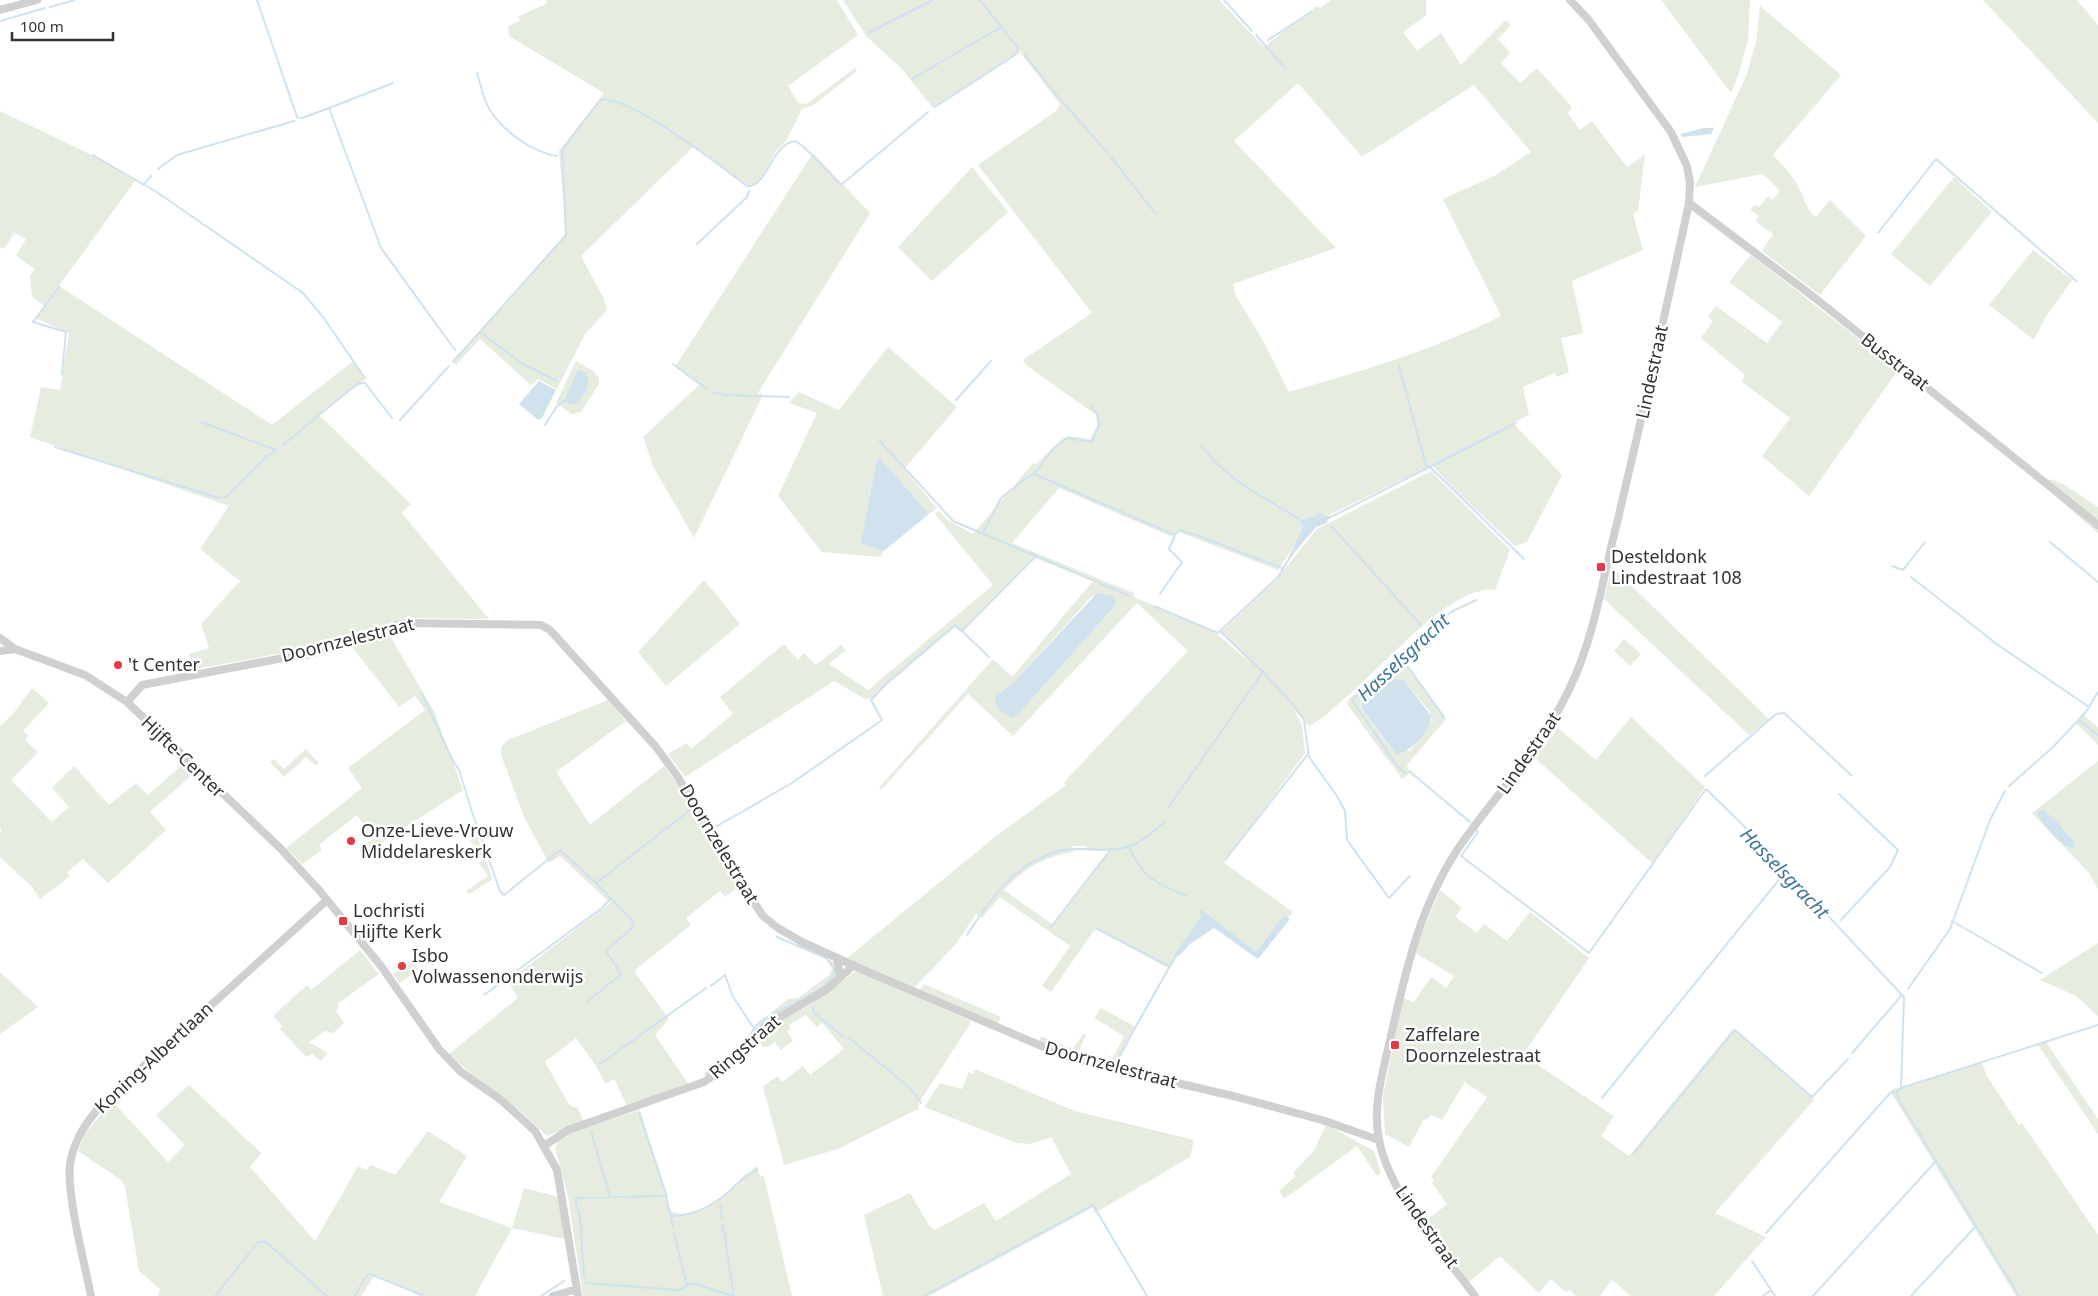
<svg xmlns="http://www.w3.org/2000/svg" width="2098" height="1296" viewBox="0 0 2098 1296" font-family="'Noto Sans',sans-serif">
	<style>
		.green { fill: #e6ecdf; fill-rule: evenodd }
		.water { fill: #cfe2ee }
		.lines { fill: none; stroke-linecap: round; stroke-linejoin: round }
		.stream { stroke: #cfe2ee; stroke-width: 2 }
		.minor { stroke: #d0d0d0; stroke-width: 8 }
		.poi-dot { fill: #e63946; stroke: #fff; stroke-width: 2 }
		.labels { text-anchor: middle; stroke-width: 5; stroke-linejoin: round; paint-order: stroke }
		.street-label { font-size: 18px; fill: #333; stroke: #fff }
		.poi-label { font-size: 18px; fill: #333; stroke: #fff; text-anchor: start }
		.water-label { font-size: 19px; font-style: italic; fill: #3f7597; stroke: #fff }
	</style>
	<rect width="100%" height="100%" fill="#fff"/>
	<!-- green -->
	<path class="green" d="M546,0H837L858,35L788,86L798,103L807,104L855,68L857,71L812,106L802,109L786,141L776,151L758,183L750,185L745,183L693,147L581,256L604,299L607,310L585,334L557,389L538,379L531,385L480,339L456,365L452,361L562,241L566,230L559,151L604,93L509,36L508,26L520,21L518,17L547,3Z
		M843,0H1219L1264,47L1317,6L1320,8L1331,0H1426V15L1403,32L1417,51L1441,33L1461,65L1506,20L1511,25L1498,39L1510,53L1501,63L1520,83L1537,68L1572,107L1568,113L1580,130L1592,121L1627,167L1645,155L1638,211L1633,214L1643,250L1572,281L1583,333L1561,338L1569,372L1557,377L1555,373L1523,387L1529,415L1513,423L1562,475L1527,542L1515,546L1452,487L1432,465L1327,516L1299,539L1278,570L1179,532L1170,536L1059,488L1012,543L1134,593V597L1215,632L1251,664L1221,632L1274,582L1317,529L1431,471L1510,550L1495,590C1454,585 1394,654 1365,680C1352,692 1338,704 1325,716L1309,726L1294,710L1302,725L1305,753L1224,863L1293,912L1256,958L1213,926L1183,946L1170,969L1095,929L1051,992L1042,986L1070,946L1000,897L982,918L976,914L956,944L913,989L847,958L995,837L1066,785L1064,783L1066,780L1188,651L1137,603L1013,736L968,694L881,790L879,788L993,659L1012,677L1093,581L1033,557L960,632L955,627L872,698L865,699L834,681L685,777L668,754L687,743L691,749L733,714L720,697L784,644L798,660L804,653L816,665L841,645L846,650L829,664L868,690L993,585L935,514L939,511L947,520L973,534L1033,463L1036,464L1063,438L1069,436L1090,439L1097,426L1096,415L1026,365L1023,360L1092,313L978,165L1056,111L1060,104L1019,51L933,108L900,67L866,36ZM1298,83L1362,157L1474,85L1531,152L1496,175L1443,199L1501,316C1433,350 1362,371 1289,392L1265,344L1236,296L1233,284L1336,248L1234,141ZM1092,596L1116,602L1113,608L1023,709L995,697L1016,680ZM1072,846H1087V851H1109L1053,925L1004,890C1025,868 1044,856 1074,852Z
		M1661,0H1750L1748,40L1739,73L1731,93Z
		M1983,0H2077L2098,25V123Z
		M1760,6L1841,75L1773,155C1782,165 1792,174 1798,186C1804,197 1806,210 1816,217L1830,200L1866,236L1820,295L1762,251L1773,234L1755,221L1759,216L1750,210L1755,205L1759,207L1768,196L1772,200L1780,191L1763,174L1695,187L1747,74L1756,42Z
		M0,111L100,159L135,181L59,286L272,425L353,361L365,380L319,415L411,504L402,513L489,619L405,618L311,648L195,669L192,667L189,654L209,648L201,624L240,581L200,549L229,506L30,437L41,387L60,390L69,333L35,318L44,306L32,296L30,276L35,269L16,256L26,239L14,233L4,249L0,247Z
		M813,153L870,213L758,393L762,394L761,399L694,538L654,468L643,437L699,385L675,367Z
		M972,167L1008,212L932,281L898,247Z
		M1954,177L1992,212L1930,286L1891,254Z
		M2033,250L2072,280L2045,318L2034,340L1989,305Z
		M1751,255L1898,370L1809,496L1762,456L1790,418L1742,382L1745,375L1701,338L1713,321L1708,316L1716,306L1767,343L1782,322L1729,282Z
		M888,347L957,407L904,469L937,508L929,514L881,459H877L862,544L884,551L880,557L822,552L778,496L817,413L789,403L799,392L839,410Z
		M576,361L593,371L599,378V384L581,412L572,414L556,403Z
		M2051,479L2063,484L2098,507V533L2056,497L2060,491L2049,481Z
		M1612,567L1769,719L1749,735L1604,599Z
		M704,580L740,624L666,686L638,652Z
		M387,631L434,711L463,790L371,849L367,843L374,839L357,815L319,845L322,850L302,864L286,848L362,788L348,768L425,710L415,696L399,707L352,647L306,660L298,658Z
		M1624,639L1641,654L1630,666L1614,651Z
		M1400,654L1446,719L1407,765L1409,774L1402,779L1347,704L1348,700ZM1404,680L1429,711L1432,720L1410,751L1390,747L1363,710Z
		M32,688L49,703L23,731L28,735L25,740L38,752L11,780L52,822L69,807L52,788L74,766L109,805L136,783L148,795L183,764L193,774L150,812L166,830L108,883L83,859L67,872L70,876L40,899L32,887L0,857V833L2,830L0,828V726L13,714Z
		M608,700L626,721L556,772L590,825L664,766L695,807L739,886L725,897L720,891L686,918L691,925L634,971L669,1019L655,1035L690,1086L628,1107L614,1079L605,1084C598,1067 587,1053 576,1038L545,1062L570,1106L578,1108L583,1121L547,1136L519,1110L472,1075L449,1054L518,998L508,981L610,903L560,856L549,863L525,819L501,755V747L508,740Z
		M2082,714L2098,727V745L2076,723Z
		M1631,717L1705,787L1653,864L1535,758L1558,728L1596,760Z
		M306,749L319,763L316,766L306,757L284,777L270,762L274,759L284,769Z
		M2098,761V889L2089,873L2032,813Z
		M474,828L493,879L469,894L466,891L488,876L479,863L483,860L466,833Z
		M1440,890L1462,908L1455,917L1477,933L1484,924L1507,941L1530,912L1589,958L1523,1055L1614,1116L1601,1136L1629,1156L1733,1029L1814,1100L1715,1213L1766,1237L1714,1296H1631L1612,1280L1600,1296H1575L1570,1289L1566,1292L1551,1279L1539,1293L1500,1256L1469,1282L1426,1221L1447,1204L1432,1183L1434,1181L1431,1177L1487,1097L1465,1082L1442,1120L1431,1115L1427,1120L1424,1119L1409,1147L1385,1134L1383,1096L1403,998L1414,1002L1431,977L1446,988L1454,976L1414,952Z
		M2098,943V1016L2076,996L2040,980Z
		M360,950L379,974L337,1004L339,1007L336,1010L344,1023L333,1033L325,1031L309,1042L326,1052L327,1054L321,1061L312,1054L306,1057L280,1029L282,1026L273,1016L307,985L311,990Z
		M828,959L835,963L837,975L829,985L776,1015L739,1054L708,1078L704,1074L736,1049L759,1022L788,999L798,998L829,975L832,969Z
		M411,960L418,969L400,983L393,974Z
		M856,971L969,1020L970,1024L919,1103L918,1109L838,1149L784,1165L763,1086L778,1076L782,1082L803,1066L810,1075L844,1049L822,1023L817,1027L806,1015L789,1025L791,1029L787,1031L793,1041L781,1050L775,1042L768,1047H763L757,1042L773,1025L808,1006Z
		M0,972L38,1007L0,1034Z
		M924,984L1001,1017L997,1025L918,991Z
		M1101,1008L1136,1027L1117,1065L1110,1063L1124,1036L1094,1018Z
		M1084,1033L1086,1034L1077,1056L1039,1042L1041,1036L1073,1049Z
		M2046,1042L2098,1119V1134L2038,1045Z
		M1981,1062L1987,1076L2019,1125L2022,1123L2098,1235V1296H2016L1893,1096L1891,1090Z
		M975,1069L1075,1111L1194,1140L1190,1157L1095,1213L1092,1208L929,1296H883L864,1215L910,1193L930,1227L935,1230L984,1203L996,1221L1071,1174L1051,1137L1030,1144L1016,1143L924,1107L940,1083L962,1089L969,1072L973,1074Z
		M189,1085L261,1153L250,1167L315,1241L358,1166L367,1170L371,1165L395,1175L428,1131L467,1156L439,1202L512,1228L524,1188L559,1197L565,1239L512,1228L475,1296H420L375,1275L361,1296H158L160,1289L139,1271L125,1187L121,1180L78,1151L84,1135L112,1101L168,1162L185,1145L156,1115Z
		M640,1110L668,1197L665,1198L672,1212C704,1222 738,1185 757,1165L760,1176H764L792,1296H583L568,1196L555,1148L558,1141L570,1132Z
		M1326,1124L1374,1151L1381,1173L1377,1176L1357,1146L1284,1199L1279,1191L1296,1176L1293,1173L1315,1149Z"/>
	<!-- water -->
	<path class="water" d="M1704,128H1714L1711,134L1683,137L1680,134Z
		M578,370L586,373C592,386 584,395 575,404H570L564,401Z
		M539,381L556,390L542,418L538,420L519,404Z
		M877,459H881L929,514L884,551L861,544Z
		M1320,512L1324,516H1334L1328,519L1327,523L1313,528L1285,565L1303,528L1301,520L1316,516Z
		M1097,593L1112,596L1116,602L1113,608L1023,709L1012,718C1003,714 995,707 995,697L1016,680Z
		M1394,679L1404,680L1431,716C1432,729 1409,755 1396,754L1363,710L1362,704L1365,698Z
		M2043,809L2056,821L2075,843L2073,848C2060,847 2043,825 2037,813Z
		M1199,908L1256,952L1281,919L1285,916L1290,919L1258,959L1214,928L1190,944L1179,956L1175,957V954L1201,916Z"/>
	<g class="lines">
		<!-- stream -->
		<path class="stream" d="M257,0L297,117L302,118L329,108L381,248L455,350
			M1224,0L1252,31
			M50,7L75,0
			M0,21L45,8
			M868,33L933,0
			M1256,35L1286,69
			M1268,40L1311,12
			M1025,55L1058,97L1107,152
			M477,73C480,82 482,92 485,100C495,126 530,152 557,156
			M912,79L1001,27
			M935,107L1018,53L1017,47L980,0
			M329,108L393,83
			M93,155L158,193L303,293L323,317L365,378
			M1111,157L1155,213
			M158,169L177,155L294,121
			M143,185L151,176
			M1878,233L1936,159L2076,281
			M697,244L747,197L749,191
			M59,287L33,322L66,332L62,374
			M480,332L521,363L557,381
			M453,362L566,235L562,150L600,100C628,93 721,167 747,186C767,189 770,145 795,141L803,146L841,185L928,112
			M673,364L707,389
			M1399,366L1427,469
			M713,392L725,395L789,397
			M956,400L991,361
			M400,420L449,366
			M201,422L276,450
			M545,425L557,406L564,401
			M879,440L953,521L1130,596
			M283,445L357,384L365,383L392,418
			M1201,445C1227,482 1266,497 1302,521
			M55,447L219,498L226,497L265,458L276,450
			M1430,467L1524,559
			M1034,474L1175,535L1179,530L1196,535L1282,568
			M1327,519L1516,423
			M1331,526L1421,625
			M983,533L1001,498L1025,479L1034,474L1053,449L1067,438L1092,442L1099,425L1098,414L1091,407
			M2050,542L2098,582
			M1295,550L1315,527
			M1292,554L1278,577L1220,631L1263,672L1293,704L1304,720L1309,757L1337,796L1345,811L1347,840L1389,898L1410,876
			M1892,566L1903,570L1925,542
			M1911,577L1998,645L2089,707L2086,712L2053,747L2009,786
			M1160,594L1182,562L1169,549L1175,535
			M1154,606L1218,633L1220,631
			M989,657L962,631L1036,556
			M1401,657L1444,717
			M422,694L453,761L459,770L473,815L500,891L504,895L560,850L596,883L689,811
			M2089,707L2098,692
			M2079,720L2098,735
			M1409,771L1470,822
			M1405,773L1398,767L1352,700L1451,612L1476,600
			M1705,776L1776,714L1784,713L1851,775
			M1839,794L1898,850L1890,867L1841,920
			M1168,808L1262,673
			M717,826L792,783L882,720L871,700L889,681L955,625L962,631
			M1477,831L1478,832L1461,856L1589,953L1706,789L1743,825L1904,997L1901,1088L1896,1092L1899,1100L2019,1296
			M1129,847C1142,878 1157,883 1186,896
			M1226,859L1308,754
			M1952,921L2042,973
			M1050,928L1111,849
			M1096,928L1169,966
			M967,935C991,898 1018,858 1065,850C1086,846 1110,854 1130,846C1143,841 1154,831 1164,822
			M711,986L725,975L733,997L753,1027
			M1908,989L1950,929L1990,820L2005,791
			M484,995L603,907L610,899
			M587,1002L621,974L606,951L634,926L632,920L596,883
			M813,1007L814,1013L844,1037
			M849,1038L910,1088L921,1103
			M748,1039C751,1035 753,1029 756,1026C775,1006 827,997 835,970L826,958L777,937
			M1852,1053L1902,995
			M1117,1060L1175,957
			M600,1064L706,988
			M706,1074L738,1050
			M1901,1088L2098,1025
			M1602,1098L1786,871
			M639,1113L665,1191L673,1227
			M591,1131L610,1197
			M1634,1153L1735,1030L1812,1097L1848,1059
			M720,1204L722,1218
			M672,1216C698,1215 716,1204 735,1186C742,1179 747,1173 757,1170
			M723,1225L734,1296
			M674,1233L687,1286
			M1766,1233L1890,1093L1895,1092
			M1752,1261L1771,1290
			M584,1277L580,1218L575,1198L666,1196
			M585,1283L679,1290L692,1283L734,1296
			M215,1296L258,1242H266L327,1296
			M355,1296L366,1276L370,1274L424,1296
			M541,1296L564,1281
			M924,1296L1093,1205L1147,1296
			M1763,1296L1771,1290L1775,1296
			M1813,1296L1936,1161
			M1911,1296L1976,1226"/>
		<!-- minor -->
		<path class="minor" d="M0,10L37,0
			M1689,203L1815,298L2098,525
			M0,638L15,649L85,675L127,702L280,848L319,890L381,966L439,1049L461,1072L501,1100L535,1131L557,1170L578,1296
			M0,651L15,649
			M127,702L142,685L304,654L403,623L541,625L550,630L656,747L678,777L729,865L763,916L778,928L802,942L868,972L1051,1050L1083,1061L1233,1096L1322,1120L1379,1140
			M837,958L840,977
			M544,1146L568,1130L704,1082L733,1061L765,1026L826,990L854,965
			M91,1296C85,1264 64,1187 71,1159C76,1136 88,1120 103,1103L327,900
			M553,1296L577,1289
			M1475,1296C1441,1250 1391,1197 1379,1140C1372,1106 1383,1072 1390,1040C1406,969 1421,900 1464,840C1509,778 1561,726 1585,650C1599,609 1606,565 1617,523C1642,417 1666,310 1689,203L1690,183L1687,166L1671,132L1588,19L1570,0"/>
	</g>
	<!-- markers -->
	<g class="poi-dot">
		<rect x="1596" y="562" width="10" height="10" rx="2.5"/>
		<circle cx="118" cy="665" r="5"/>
		<circle cx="351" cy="841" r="5"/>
		<rect x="338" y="916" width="10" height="10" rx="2.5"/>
		<circle cx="402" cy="966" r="5"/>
		<rect x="1390" y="1040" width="10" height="10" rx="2.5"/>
	</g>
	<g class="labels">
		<!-- street labels -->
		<g class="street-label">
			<text transform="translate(1895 362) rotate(38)" y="6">Busstraat</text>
			<text transform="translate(1652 372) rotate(-78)" y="6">Lindestraat</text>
			<text transform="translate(348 640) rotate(-14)" y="6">Doornzelestraat</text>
			<text transform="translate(1529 753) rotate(-55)" y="6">Lindestraat</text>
			<text transform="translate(183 757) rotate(44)" y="6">Hijfte-Center</text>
			<text transform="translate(719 844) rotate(59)" y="6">Doornzelestraat</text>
			<text transform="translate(745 1047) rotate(-41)" y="6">Ringstraat</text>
			<text transform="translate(154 1058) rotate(-43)" y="6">Koning-Albertlaan</text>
			<text transform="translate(1111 1065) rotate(15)" y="6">Doornzelestraat</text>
			<text transform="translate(1427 1227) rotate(55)" y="6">Lindestraat</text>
		</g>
		<!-- poi labels -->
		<g class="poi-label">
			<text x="1611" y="563">Desteldonk<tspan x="1611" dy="21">Lindestraat 108</tspan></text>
			<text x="128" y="671">'t Center</text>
			<text x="361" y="837">Onze-Lieve-Vrouw<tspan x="361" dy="21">Middelareskerk</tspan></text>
			<text x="353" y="917">Lochristi<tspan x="353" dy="21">Hijfte Kerk</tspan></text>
			<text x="412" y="962">Isbo<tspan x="412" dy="21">Volwassenonderwijs</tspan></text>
			<text x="1405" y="1041">Zaffelare<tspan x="1405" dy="21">Doornzelestraat</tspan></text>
		</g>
		<!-- water labels -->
		<g class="water-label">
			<text transform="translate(1403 657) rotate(-43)" y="7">Hasselsgracht</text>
			<text transform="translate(1785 873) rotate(46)" y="7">Hasselsgracht</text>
		</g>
	</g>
	<!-- scale -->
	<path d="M12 32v8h101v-8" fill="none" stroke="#333333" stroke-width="2.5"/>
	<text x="20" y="32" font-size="15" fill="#333333" stroke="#ffffff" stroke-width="4" paint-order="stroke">100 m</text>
</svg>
